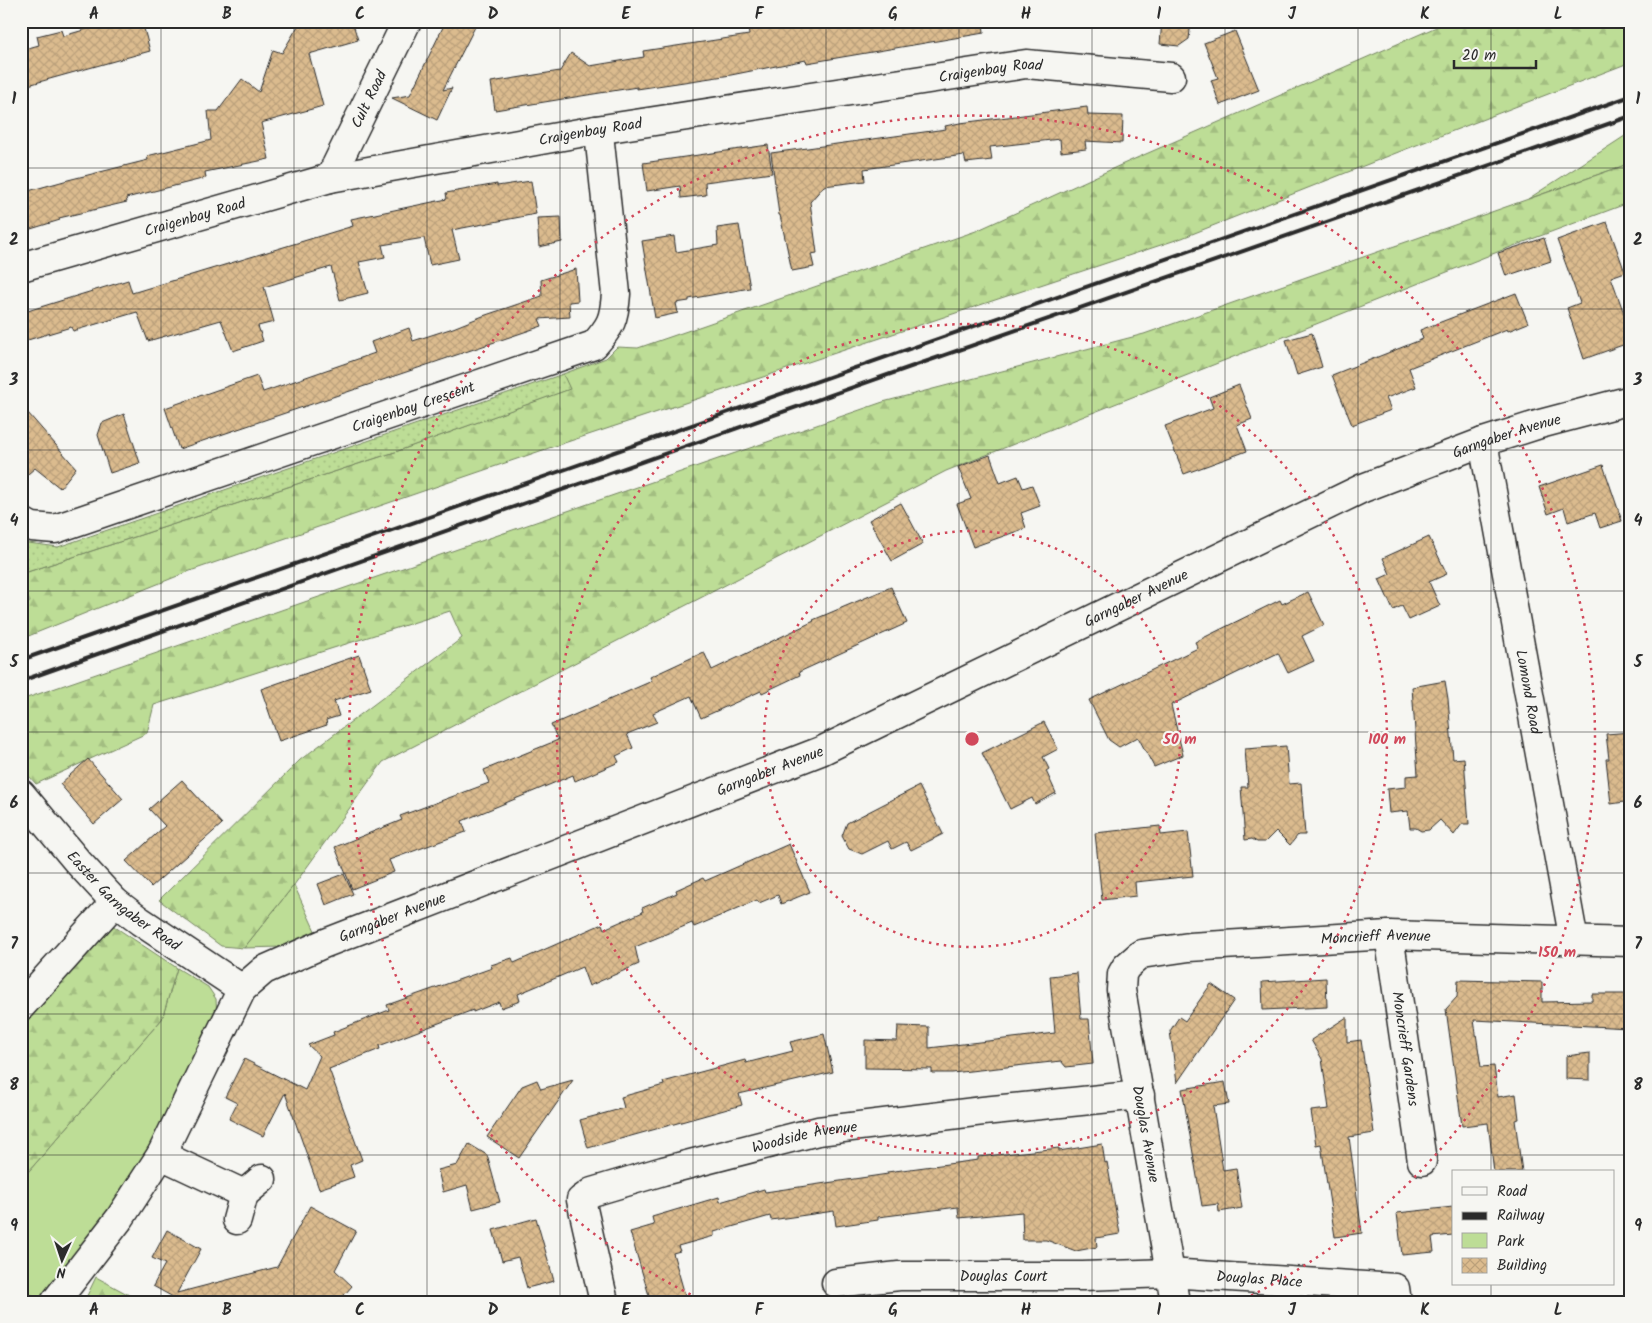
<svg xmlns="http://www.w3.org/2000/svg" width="1652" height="1323" viewBox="0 0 1652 1323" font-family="Kalam,sans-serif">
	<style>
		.green { fill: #bddd96; stroke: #748460 }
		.forest { fill: url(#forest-firs); stroke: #748460 }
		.garden { fill: url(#garden-dots); stroke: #748460 }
		.building { fill: url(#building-cross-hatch); stroke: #2b2b2b }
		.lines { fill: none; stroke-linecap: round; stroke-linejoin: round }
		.street-casing { stroke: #2b2b2b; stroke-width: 31 }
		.secondary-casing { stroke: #2b2b2b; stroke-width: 31 }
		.street { stroke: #f6f6f2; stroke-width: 28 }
		.secondary { stroke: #f6f6f2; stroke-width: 28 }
		.rail { stroke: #2b2b2b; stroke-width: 4 }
		.grid { fill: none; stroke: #2b2b2b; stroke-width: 1; stroke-opacity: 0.55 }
		.ring { fill: none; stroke: #d1495b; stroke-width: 2.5; stroke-dasharray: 2.5 5 }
		.labels { text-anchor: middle; stroke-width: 4.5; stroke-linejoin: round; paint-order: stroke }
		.street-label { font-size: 15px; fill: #2b2b2b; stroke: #f6f6f2 }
		.centre { fill: #d1495b; stroke: #f6f6f2; stroke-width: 2.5 }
		.ring-label { font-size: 15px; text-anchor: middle; font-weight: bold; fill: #d1495b; stroke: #f6f6f2; stroke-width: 4.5; stroke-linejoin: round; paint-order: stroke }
		.neatline { fill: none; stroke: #2b2b2b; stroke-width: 2 }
		.grid-label { font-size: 16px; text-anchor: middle; font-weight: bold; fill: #2b2b2b }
	</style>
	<defs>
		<pattern id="forest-firs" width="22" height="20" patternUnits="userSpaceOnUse" patternTransform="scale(1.25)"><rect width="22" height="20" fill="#bddd96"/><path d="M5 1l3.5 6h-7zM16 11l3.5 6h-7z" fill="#a3be81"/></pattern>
		<pattern id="garden-dots" width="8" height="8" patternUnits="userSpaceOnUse" patternTransform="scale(1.25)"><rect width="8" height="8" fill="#bddd96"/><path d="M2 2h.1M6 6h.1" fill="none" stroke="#a3be81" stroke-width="1.8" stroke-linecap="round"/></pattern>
		<pattern id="building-cross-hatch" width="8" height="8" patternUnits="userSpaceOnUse" patternTransform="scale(1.25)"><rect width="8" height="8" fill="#dbbb8e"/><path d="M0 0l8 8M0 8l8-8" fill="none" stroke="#bca17b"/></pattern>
	</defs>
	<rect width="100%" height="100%" fill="#f6f6f2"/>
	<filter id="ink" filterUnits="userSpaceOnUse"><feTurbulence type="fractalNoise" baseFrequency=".02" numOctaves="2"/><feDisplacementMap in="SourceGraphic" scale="10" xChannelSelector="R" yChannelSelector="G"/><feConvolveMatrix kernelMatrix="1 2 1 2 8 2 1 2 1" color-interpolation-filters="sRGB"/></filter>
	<g filter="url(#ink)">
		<!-- green -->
		<path class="green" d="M1631,132V163L1528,199Z
			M294,885L316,933L281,947L244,948Z
			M177,968L208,987L216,999L217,1018L155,1151L41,1298L21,1291V1180L162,1019Z"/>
		<!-- forest -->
		<path class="forest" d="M1450,21H1631V62L1396,153L1182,238L543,450L190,571L21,639V605L30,602L21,581V574L398,451L569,389L563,374L606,358L617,347L638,348L976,231L1123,164Z
			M1631,163V202L1500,251L946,471L383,762L294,885L244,948L221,946L159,900L300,760L462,638L450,611L154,705L147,733L36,784L21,767V700L883,402L1144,334Z
			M112,925L177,968L162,1019L21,1180V1023Z
			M96,1277L142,1302H84Z"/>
		<!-- garden -->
		<path class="garden" d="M563,374L570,389L398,451L21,574V542L58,547Z"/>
		<!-- building -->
		<path class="building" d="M115,21H142L150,51L21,87V50L39,45L37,36L61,30L63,36Z
			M301,21H352L358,40L309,54L323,106L261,123L269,159L205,172L206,178L126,198L127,202L59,218L60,220L21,232V193L68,180L148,160L147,156L211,140L208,111H218L242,79L259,92L273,50L282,53Z
			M446,21H478L443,90L452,88L437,120L392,98L410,95Z
			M747,21H983L984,33L807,63L806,60L731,75L637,89V87L495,110L491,82L560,71L571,53L590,66L644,57L643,51L749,35Z
			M1162,21H1191L1189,39L1179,46L1160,44Z
			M1235,31L1259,90L1220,105L1211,80L1218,78L1204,43Z
			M1087,107L1088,115L1123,116L1122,143L1085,141L1086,149L1061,152L1060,139L990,147L992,160L966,163L964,155L864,169L865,181L824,186L810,202L817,253L811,254L814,267L792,271L780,215H779L771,153L946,129L945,126L960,123Z
			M768,145L772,173L705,182L706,195L681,198L680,186L647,191L643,163Z
			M531,181L536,214L452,230L459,259L430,265L424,238L382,245L385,257L359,262L368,293L340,300L331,267L264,287L274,322L258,326L263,341L233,351L221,320L148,341L137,312L73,331L71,327L21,342V313L128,280L132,293L353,226L351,219L447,199L446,193L497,184V186Z
			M561,217L562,242L539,247L537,218Z
			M1607,222L1625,272L1611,277L1631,333V342L1584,359L1567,308L1580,303L1557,240Z
			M739,225L750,288L689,299V301L676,303L678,313L655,318L642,241L674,236L676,252L718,245L717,228Z
			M1544,238L1551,261L1506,276L1498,253Z
			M576,269L578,301L569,302L570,317L539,319L542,326L179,449L165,408L257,376L263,392L375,353L371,342L409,328L413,341L453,328L483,316L542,296L541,280Z
			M1516,293L1528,323L1508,331L1507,329L1409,368L1416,387L1386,398L1391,410L1352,425L1332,375L1423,339L1420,330Z
			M1312,333L1322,367L1297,375L1286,340Z
			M1239,385L1252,419L1237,425L1247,451L1184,474L1165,426L1213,408L1209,397Z
			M21,405L76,468L60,488L35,468L21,480Z
			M124,414L140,463L110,473L98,435L102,423Z
			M990,455L1000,483L1018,476L1023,488L1032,485L1040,506L1021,513L1026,528L973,547L957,504L971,499L958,467Z
			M1603,465L1622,521L1600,528L1595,513L1568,522L1564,508L1548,514L1539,487Z
			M901,503L923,544L892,561L869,520Z
			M1429,537L1447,574L1429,582L1440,606L1409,620L1402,606L1393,610L1379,579L1390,574L1383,558Z
			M891,587L907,623L799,672L800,675L762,693L761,691L701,718L691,696L653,713L657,722L627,734L633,748L616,756L619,762L575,781L573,775L462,821L466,832L389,860L394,872L352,889L335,847L402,820L400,816L489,783L484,770L558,740L551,725L652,681L650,677L704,652L712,670L814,621L813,620Z
			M1308,592L1324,625L1302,636L1314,661L1288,673L1278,653L1171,705L1183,755L1154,767L1138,737L1119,747L1109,740L1089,700L1198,648L1195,642L1280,600L1282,604Z
			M359,655L371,689L334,701L339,716L326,720L327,725L279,741L261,689Z
			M1445,681L1448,699L1453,759L1464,758L1469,824H1462L1454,835L1440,820L1429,830L1421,831L1416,828H1410L1408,811L1389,813L1387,789L1406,787V776L1418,775L1412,687Z
			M1044,722L1058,749L1043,757L1049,769L1046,771L1056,793L1035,804L1032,798L1010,809L982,753Z
			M1631,732V801L1611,804L1606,759H1609L1606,734Z
			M1286,746L1289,784L1301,783L1305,835H1298L1290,845L1276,831L1265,842H1257L1252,839L1245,840L1241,787H1248L1245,749Z
			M88,759L123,799L94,824L60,784Z
			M182,780L222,824L151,887L126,861L165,826L149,809Z
			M919,786L943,834L911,850L906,842L892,849L888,841L862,854L849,849L842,836L847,823Z
			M1160,826L1161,835L1188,832L1193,876L1135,882L1136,896L1102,900L1095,833Z
			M789,844L810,892L781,904L778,895L759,903L757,900L694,927L692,923L635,947L639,964L589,986L582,967L518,994L520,1001L501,1008L499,1002L473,1012V1010L379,1046L380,1049L329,1069L362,1160L350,1165L354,1177L319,1189L285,1093L263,1136L229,1119L237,1103L225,1097L244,1059L305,1090L320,1056L308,1045L334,1035L333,1032L389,1010L387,1005L492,968L491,965L512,958L514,963L602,924L604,929L643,912L642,908L677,893L676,890L703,878L705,881Z
			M344,874L353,894L326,905L318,884Z
			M1077,973L1081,1019H1089L1093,1064L1066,1067L1061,1061L952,1073H932V1069L865,1068V1040L897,1041L898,1026L929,1027V1048L1055,1033L1050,976Z
			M1326,978L1327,1007L1263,1010L1262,982Z
			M1458,980L1542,982V1002L1592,1001V994H1629V1028L1474,1020L1481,1067L1494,1066L1498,1097L1516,1094L1519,1119L1515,1120L1522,1172H1494L1488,1123L1462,1126L1446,1009L1457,997Z
			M1211,984L1234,1000L1177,1083L1170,1031L1179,1017L1185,1021Z
			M1347,1017V1042L1361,1040L1374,1133L1349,1137L1362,1233L1335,1237L1321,1144L1316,1145L1311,1111L1329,1109L1322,1059L1311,1040Z
			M824,1034L833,1072L739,1094L742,1105L588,1148L580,1120L624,1108L621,1097L664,1085L663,1082L745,1060L746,1063L793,1051L790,1042Z
			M1590,1053V1080L1566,1079V1056Z
			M537,1080L541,1089L573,1080L519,1158L487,1137L522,1086Z
			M1225,1082L1229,1104L1213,1106L1223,1170L1236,1168L1242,1208L1219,1212L1218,1204L1202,1206L1182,1089Z
			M469,1144L487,1155L500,1202L473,1209L467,1185L443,1192L438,1170L457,1165Z
			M1102,1144L1105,1163L1107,1162L1120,1234L1096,1238L1097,1247L1076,1251L1046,1240H1023L1022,1212L959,1218L958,1207L878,1217V1220L836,1226L834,1211L771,1220L770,1216L714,1232V1236L678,1246L680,1251L673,1253L687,1302H651L630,1232L654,1225L652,1217L719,1197L720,1202L764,1189L765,1192L888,1174L887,1172L978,1160V1157L1059,1148V1151Z
			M310,1206L356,1231L335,1270L352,1286L338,1302H173V1297L153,1286L165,1264L152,1258L167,1230L201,1249L177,1293L277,1267Z
			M1453,1207V1235L1432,1237L1434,1252L1402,1255L1397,1213Z
			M536,1218L554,1281L527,1288L518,1257L502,1261L493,1230Z"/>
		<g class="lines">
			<!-- street casing -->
			<g class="street-casing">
				<g id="street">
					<path id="s1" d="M330,178L407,21"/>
					<path id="s2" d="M21,267L330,178L596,130L1026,64L1171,77"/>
					<path id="s3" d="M1483,442L1574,941"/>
					<path id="s4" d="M21,521L32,527L55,529L594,345C611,326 614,320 616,294L600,143L596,130"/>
					<path id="s5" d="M21,794L77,861L115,902L140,921L242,989"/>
					<path id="s6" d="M1389,935L1422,1161"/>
					<path d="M21,1006L115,902"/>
					<path d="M161,1155L244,1194"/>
					<path d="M237,1220L244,1194L262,1179"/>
					<path id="s7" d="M836,1283L899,1276H1083L1169,1273L1395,1288L1397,1302"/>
					<path id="s8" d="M604,1302L581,1200L592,1192L663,1171L818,1131L983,1111L1140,1095"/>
					<path id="s9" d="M1175,1302L1121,990L1122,974L1126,967L1141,954L1189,947L1389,935L1631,942"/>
				</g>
			</g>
			<!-- secondary casing -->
			<g class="secondary-casing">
				<g id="secondary">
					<path id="s10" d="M55,1302L120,1218L161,1155L242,989L264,970L323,944L821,751L1363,488L1483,442L1540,424L1631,400"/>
				</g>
			</g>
			<!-- street -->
			<use href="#street" class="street"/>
			<!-- secondary -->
			<use href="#secondary" class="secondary"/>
			<!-- rail -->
			<path class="rail" d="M21,660L1631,96
				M21,681L899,371L1631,116"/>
		</g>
	</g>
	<!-- grid -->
	<path class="grid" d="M161,21V1302M294,21V1302M427,21V1302M560,21V1302M693,21V1302M826,21V1302M959,21V1302M1092,21V1302M1225,21V1302M1358,21V1302M1491,21V1172M21,168H1631M21,309H1631M21,450H1631M21,591H1631M21,732H1631M21,873H1631M21,1014H1631M21,1155H1631M1491,1284V1302"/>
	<!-- distance rings -->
	<g class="ring">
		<circle cx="972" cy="739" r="208"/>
		<circle cx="972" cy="739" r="415"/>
		<path d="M704 1301A623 623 0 1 1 1240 1301"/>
	</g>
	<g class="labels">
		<!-- street labels -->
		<g class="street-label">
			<text dy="5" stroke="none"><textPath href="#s2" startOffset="991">Craigenbay Road</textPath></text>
			<text dy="5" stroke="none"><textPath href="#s1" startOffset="88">Cult Road</textPath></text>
			<text dy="5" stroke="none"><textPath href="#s2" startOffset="586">Craigenbay Road</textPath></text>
			<text dy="5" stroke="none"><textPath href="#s2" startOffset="181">Craigenbay Road</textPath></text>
			<text dy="5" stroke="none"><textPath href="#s4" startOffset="414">Craigenbay Crescent</textPath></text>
			<text dy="5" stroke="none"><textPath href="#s10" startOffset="1749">Garngaber Avenue</textPath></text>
			<text dy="5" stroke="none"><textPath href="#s10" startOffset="1344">Garngaber Avenue</textPath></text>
			<text dy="5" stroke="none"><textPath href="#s3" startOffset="254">Lomond Road</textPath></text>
			<text dy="5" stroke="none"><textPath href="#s10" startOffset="939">Garngaber Avenue</textPath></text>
			<text dy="5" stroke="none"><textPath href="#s5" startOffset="149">Easter Garngaber Road</textPath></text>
			<text dy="5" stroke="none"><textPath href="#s10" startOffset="534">Garngaber Avenue</textPath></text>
			<text dy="5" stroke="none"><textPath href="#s9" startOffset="596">Moncrieff Avenue</textPath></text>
			<text dy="5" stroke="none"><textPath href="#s6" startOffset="115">Moncrieff Gardens</textPath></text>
			<text transform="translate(1146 1134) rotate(80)" y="5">Douglas Avenue</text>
			<text dy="5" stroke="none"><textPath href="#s8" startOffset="338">Woodside Avenue</textPath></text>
			<text dy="5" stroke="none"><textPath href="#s7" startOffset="168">Douglas Court</textPath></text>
			<text dy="5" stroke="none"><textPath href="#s7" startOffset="424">Douglas Place</textPath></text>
		</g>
	</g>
	<circle cx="972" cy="739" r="8" class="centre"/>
	<g class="ring-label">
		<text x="1180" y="744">50 m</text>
		<text x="1387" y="744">100 m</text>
		<text x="1557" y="957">150 m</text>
	</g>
	<!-- margin -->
	<rect width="1652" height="1323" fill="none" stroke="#f6f6f2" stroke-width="55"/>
	<!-- legend -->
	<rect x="1452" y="1170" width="162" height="115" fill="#f6f6f2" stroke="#a5a5a2"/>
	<rect x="1462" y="1187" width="25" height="8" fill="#f6f6f2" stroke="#a5a5a2"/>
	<text x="1497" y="1196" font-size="15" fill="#2b2b2b">Road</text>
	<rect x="1462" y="1212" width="25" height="8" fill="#2b2b2b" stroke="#a5a5a2"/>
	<text x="1497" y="1220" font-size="15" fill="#2b2b2b">Railway</text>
	<rect x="1462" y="1233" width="25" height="15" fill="#bddd96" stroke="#a5a5a2"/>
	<text x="1497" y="1246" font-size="15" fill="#2b2b2b">Park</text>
	<rect x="1462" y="1258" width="25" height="15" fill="url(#building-cross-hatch)" stroke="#a5a5a2"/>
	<text x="1497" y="1270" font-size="15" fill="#2b2b2b">Building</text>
	<!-- north arrow -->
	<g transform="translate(62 1260) rotate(183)" stroke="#f6f6f2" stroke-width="4" paint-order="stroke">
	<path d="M0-4L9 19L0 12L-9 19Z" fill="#2b2b2b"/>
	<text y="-8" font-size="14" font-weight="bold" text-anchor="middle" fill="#2b2b2b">N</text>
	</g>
	<!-- scale -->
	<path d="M1454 60v8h82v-8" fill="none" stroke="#2b2b2b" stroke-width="2.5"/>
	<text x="1462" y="60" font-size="15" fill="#2b2b2b" stroke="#f6f6f2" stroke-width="4" paint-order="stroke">20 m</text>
	<rect x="28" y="28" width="1596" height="1268" class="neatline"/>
	<g class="grid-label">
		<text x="94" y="19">A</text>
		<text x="227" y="19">B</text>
		<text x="360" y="19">C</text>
		<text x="493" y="19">D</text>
		<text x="626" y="19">E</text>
		<text x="759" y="19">F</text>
		<text x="893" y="19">G</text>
		<text x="1026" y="19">H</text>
		<text x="1159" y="19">I</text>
		<text x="1292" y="19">J</text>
		<text x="1425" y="19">K</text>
		<text x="1558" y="19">L</text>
		<text x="14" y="104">1</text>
		<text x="1638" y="104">1</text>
		<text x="14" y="245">2</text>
		<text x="1638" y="245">2</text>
		<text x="14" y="385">3</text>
		<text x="1638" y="385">3</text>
		<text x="14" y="526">4</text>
		<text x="1638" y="526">4</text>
		<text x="14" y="667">5</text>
		<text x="1638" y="667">5</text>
		<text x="14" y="808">6</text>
		<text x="1638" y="808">6</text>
		<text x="14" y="949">7</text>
		<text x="1638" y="949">7</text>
		<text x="14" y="1090">8</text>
		<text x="1638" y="1090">8</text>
		<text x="14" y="1231">9</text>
		<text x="1638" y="1231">9</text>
		<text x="94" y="1315">A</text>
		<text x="227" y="1315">B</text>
		<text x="360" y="1315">C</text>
		<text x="493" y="1315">D</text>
		<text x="626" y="1315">E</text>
		<text x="759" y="1315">F</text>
		<text x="893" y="1315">G</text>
		<text x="1026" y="1315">H</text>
		<text x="1159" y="1315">I</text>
		<text x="1292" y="1315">J</text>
		<text x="1425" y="1315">K</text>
		<text x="1558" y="1315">L</text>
	</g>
</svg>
